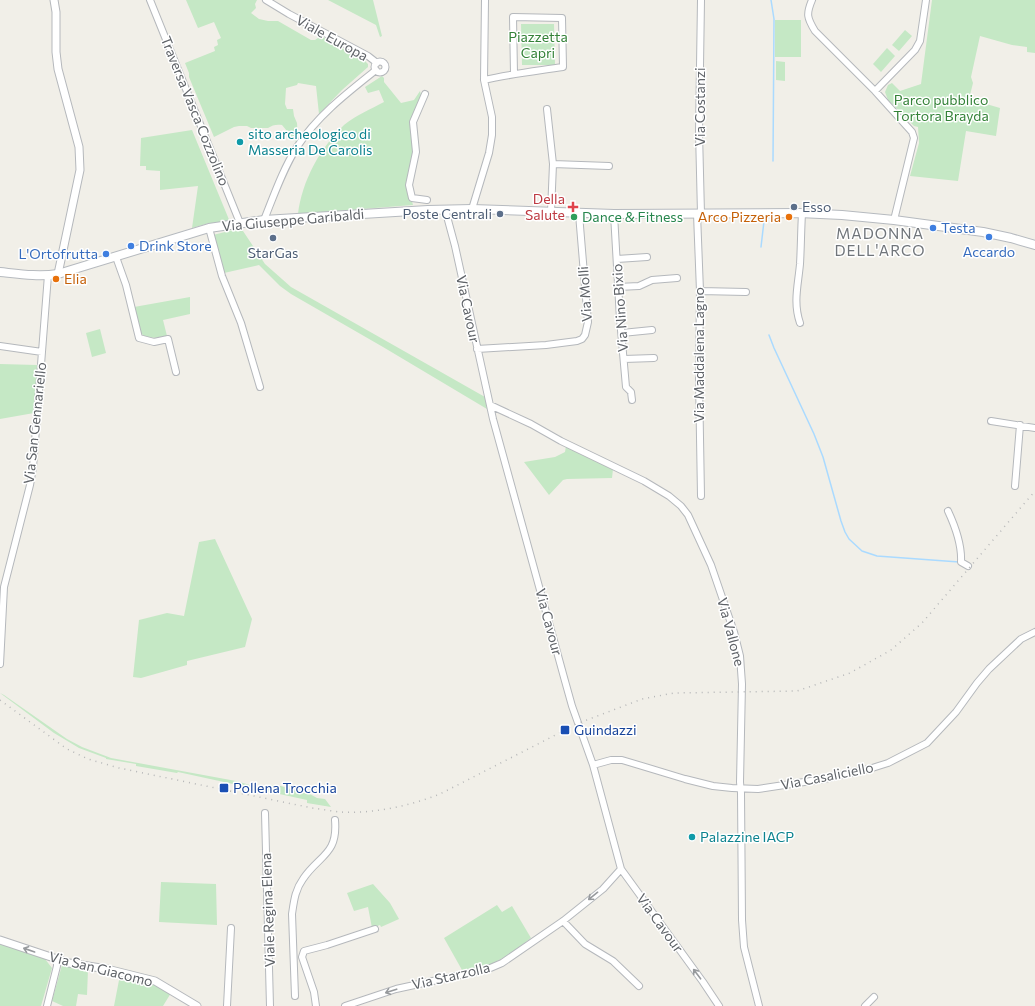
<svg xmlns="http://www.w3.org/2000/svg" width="1035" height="1006" viewBox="0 0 1035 1006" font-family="Commissioner,sans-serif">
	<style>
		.green { fill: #c5e8c5 }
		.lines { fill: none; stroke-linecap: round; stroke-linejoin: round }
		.stream { stroke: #aadaff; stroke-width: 1.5 }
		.minor-casing { stroke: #b5b8bc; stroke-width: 8 }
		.tertiary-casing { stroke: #b5b8bc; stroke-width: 9 }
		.secondary-casing { stroke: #b6babf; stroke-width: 10 }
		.minor { stroke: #fff; stroke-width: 6 }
		.tertiary { stroke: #fff; stroke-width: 7 }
		.secondary { stroke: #fff; stroke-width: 8 }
		.rail { stroke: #b6b7b8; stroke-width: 1.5; stroke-dasharray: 1 5; stroke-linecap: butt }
		.oneway { stroke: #979a9d }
		.culture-dot { fill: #0f9aa8; stroke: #fff; stroke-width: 1.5 }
		.health-dot { fill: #e0444e; stroke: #fff; stroke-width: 1.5 }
		.service-dot { fill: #5c6f8a; stroke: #fff; stroke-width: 1.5 }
		.leisure-dot { fill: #2e9e5b; stroke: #fff; stroke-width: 1.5 }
		.food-dot { fill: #e8710a; stroke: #fff; stroke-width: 1.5 }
		.shop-dot { fill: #3f7fe0; stroke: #fff; stroke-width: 1.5 }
		.transit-dot { fill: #1a4fb4; stroke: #fff; stroke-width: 1.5 }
		.labels { text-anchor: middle; stroke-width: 3; stroke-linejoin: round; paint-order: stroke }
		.park-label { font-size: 14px; fill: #348238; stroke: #fff }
		.street-label { font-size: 14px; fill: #5f6368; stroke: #fff }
		.culture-label { font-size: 14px; fill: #0d838f; stroke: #fff; text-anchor: start }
		.health-label { font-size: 14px; fill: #be3a42; stroke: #fff; text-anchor: end }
		.service-label { font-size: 14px; fill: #4e5e75; stroke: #fff; text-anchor: start }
		.leisure-label { font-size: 14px; fill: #27864d; stroke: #fff; text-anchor: start }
		.food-label { font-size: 14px; fill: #c56008; stroke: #fff; text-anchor: end }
		.shop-label { font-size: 14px; fill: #366cbe; stroke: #fff; text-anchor: start }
		.transit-label { font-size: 14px; fill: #164399; stroke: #fff; text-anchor: start }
		.neighbourhood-label { font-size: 15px; letter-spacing: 1px; fill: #70757a; stroke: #fff }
	</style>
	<rect width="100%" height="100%" fill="#f1efe8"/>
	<!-- green -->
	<path class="green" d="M186,0H257L255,4L256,8L251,13L259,19L268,21H278L311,40H315L321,36L365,61L368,64V67L342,90L319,114L316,86L298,83L297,85L286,88L285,104L287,109H293L294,116L297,123L298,140L296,142L282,125C277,124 272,125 268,128H251L247,126H239L234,127L214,137L189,77V73L185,63L215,51L214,47L218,45L217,40L221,38L214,22L198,28Z
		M328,0H373L382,36L380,37L376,25Z
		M932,0H1035V53L1027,52V47L1012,45L980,36L971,77L973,83L969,99L1000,108L996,136L966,131L958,181L910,176L919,143L918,127L914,126L888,100L885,92L888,85L892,83L900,91L921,84Z
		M775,20H801V57H775Z
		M521,24H554L555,65H522Z
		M905,30L912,36L899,51L892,45Z
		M887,48L895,56L881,72L873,64Z
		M776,61L785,62V81L776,80Z
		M382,76L384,78V82L401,103L414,100L420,91L421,95L411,120L415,154L408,186L413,205L298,214C302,181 320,148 344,125C356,115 371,109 384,102L379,90L368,93L365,87Z
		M192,130L230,222L209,225V223L192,228L198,186L160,190V171L146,170V166H140L141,138Z
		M241,228L265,264L291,287L485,397L487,409L383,347L291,294L280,286L259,265L224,273L213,235Z
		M190,297V314L163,320L167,336C137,342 140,333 134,307Z
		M100,329L106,353L92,357L86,333Z
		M0,364L37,365L34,413L0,419Z
		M566,446L613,469L612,478L567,479L563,480L549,495L524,462L555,457L565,452Z
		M215,539L252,619L245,647L187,661V665L141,678L133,677L139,620L167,613L184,616L199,542Z
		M0,693L4,695L67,739L82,747L111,758L236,781L257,787L272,785L281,786L303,793H308L317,798L325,799L331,807L307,803V800L178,772L177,773L136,766V764L106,759V758L79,748L54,733Z
		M161,882L216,884L217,925L159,922Z
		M373,884L390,903L399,919L381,927L380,925L372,928L368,907L354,911L347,893Z
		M497,905L502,912L512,906L531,938L510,954L490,965L462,970L444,938Z
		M0,945H6L45,959L52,968L41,1006H0Z
		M62,965L88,970L87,995L78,994L76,1006H63L52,1001Z
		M120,975L157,986L171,993L163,1006H114Z"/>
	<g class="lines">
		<!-- stream -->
		<path class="stream" d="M771,0L774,19L773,161
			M761,247L764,221
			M769,335L774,348L814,434L823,457L841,521L845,532L849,539L862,551L877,556L959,562"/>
		<!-- minor casing -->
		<g class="minor-casing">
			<path id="minor" d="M150,0L240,223
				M266,0L289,14L368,56L377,63
				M812,0C806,14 807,18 815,31L875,91L912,132L914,138L894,220
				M374.5 67a5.5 5.5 0 1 1 11 0a5.5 5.5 0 1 1-11 0Z
				M484,80C510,74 537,71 563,67L562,18L513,17L514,74
				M875,91L915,50L920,41L926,0
				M425,94L413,122L416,152L409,185L412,198L427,200
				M547,109L553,164L551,212
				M553,164L609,166
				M445,209L455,246L493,419L565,681L572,706L593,765L621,869L703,982L719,1006
				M472,209L489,153L492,135V117L484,80L485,0
				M614,214L620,319L626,387L631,392L632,400
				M697,214L700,291L699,379L701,496
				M701,214L699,132L701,0
				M264,220C274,195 283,169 297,147C317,116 347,93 376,70
				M209,228L222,276L241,323L260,387
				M116,257L126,285L139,338L154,342L168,339L176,372
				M617,259L647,257
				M618,287L639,286L652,280L677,278
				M700,291L746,292
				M800,323C793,302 798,286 800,264C801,247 801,230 802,214
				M622,333L652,330
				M0,346L42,352
				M477,349L546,345L577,341L582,339L585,335L588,322L579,214
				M624,359L654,358
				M490,405L531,424L561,441L644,481L669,496L681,506L688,515L711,565L734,632L740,656L742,684L740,782L741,793L742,920L744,947L759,1006
				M991,421L1035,428
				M1015,486L1020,425
				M948,511C955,526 962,544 961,562L968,566
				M0,664L4,587L30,485L33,467L48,275
				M593,765L611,760H622L685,779L713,786L732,788L758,789L824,779L869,769L888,763L927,743L956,712L977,683L989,669L1021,639L1035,632
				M265,813L270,1006
				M563,921L585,944L613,961L639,986
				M295,996L292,914C294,901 295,890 303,879C319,855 338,855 335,820
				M47,1006L57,966V959
				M227,1006L231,928
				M316,1006L314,992L302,957L304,951L327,945L375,929
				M345,1006L396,989L488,969L502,963L563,921L603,889L621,869
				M865,1006L874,997"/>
		</g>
		<!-- tertiary casing -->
		<g class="tertiary-casing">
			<path id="tertiary" d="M54,0L56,12V52L58,69L79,147L80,170L58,274
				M0,940L69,963L107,969L155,981L197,1006"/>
		</g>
		<!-- secondary casing -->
		<g class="secondary-casing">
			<path id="secondary" d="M0,272C19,274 38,277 58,274L209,228L264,220L428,210L472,209L614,214L799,213L842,215L894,220L983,232L1011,238L1035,245"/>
		</g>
		<!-- minor -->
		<use href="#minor" class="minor"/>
		<!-- tertiary -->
		<use href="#tertiary" class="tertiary"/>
		<!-- secondary -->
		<use href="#secondary" class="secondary"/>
		<!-- rail -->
		<path class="rail" d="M0,700L67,749L88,759L119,768L312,808C321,809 331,811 340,812C373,814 409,806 440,794L579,723L642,699L674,693L797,691L850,673L891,650L922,623L1035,491"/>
	</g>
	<!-- one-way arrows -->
	<defs><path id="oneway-shaft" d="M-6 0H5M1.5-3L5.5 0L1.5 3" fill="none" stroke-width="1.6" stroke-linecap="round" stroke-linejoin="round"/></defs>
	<g class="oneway">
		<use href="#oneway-shaft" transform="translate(593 896) rotate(141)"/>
		<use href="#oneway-shaft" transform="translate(29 950) rotate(-161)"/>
		<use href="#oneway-shaft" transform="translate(697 974) rotate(-127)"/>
		<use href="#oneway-shaft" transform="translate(391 991) rotate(162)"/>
	</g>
	<!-- markers -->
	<g class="culture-dot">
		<circle cx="240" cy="142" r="4"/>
		<circle cx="692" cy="837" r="4"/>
	</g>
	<path class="health-dot" d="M571 201h4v4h4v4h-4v4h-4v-4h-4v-4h4z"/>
	<g class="service-dot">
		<circle cx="794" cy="207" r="4"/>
		<circle cx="500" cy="214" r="4"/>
		<circle cx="273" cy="238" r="4"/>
	</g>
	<circle class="leisure-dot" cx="574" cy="217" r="4"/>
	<g class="food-dot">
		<circle cx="789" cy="217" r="4"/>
		<circle cx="56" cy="279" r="4"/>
	</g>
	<g class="shop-dot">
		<circle cx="933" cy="228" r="4"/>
		<circle cx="989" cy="237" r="4"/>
		<circle cx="131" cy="246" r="4"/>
		<circle cx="106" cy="254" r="4"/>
	</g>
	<g class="transit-dot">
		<rect x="560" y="725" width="10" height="10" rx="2"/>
		<rect x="219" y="783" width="10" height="10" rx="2"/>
	</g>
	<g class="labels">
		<!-- park labels -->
		<g class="park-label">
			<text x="538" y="42">Piazzetta<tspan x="538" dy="16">Capri</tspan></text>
			<text x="941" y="105">Parco pubblico<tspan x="941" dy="16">Tortora Brayda</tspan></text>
		</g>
		<!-- street labels -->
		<g class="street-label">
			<text transform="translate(332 38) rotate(29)" y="5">Viale Europa</text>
			<text transform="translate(700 107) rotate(-90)" y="5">Via Costanzi</text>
			<text transform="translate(195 111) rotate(68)" y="5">Traversa Vasca Cozzolino</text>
			<text transform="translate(293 220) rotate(-5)" y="5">Via Giuseppe Garibaldi</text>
			<text transform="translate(585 294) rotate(-94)" y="5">Via Molli</text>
			<text transform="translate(620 308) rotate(-94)" y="5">Via Nino Bixio</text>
			<text transform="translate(468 309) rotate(78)" y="5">Via Cavour</text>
			<text transform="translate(699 355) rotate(-90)" y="5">Via Maddalena Lagno</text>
			<text transform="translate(35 423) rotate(-84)" y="5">Via San Gennariello</text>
			<text transform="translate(549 622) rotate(75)" y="5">Via Cavour</text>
			<text transform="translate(731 632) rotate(75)" y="5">Via Vallone</text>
			<text transform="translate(827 776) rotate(-11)" y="5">Via Casaliciello</text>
			<text transform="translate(268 910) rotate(-92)" y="5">Viale Regina Elena</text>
			<text transform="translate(660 923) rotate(54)" y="5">Via Cavour</text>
			<text transform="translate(101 969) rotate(14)" y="5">Via San Giacomo</text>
			<text transform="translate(451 976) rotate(-13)" y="5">Via Starzolla</text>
		</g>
		<!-- culture labels -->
		<g class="culture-label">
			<text x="248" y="139">sito archeologico di<tspan x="248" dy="16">Masseria De Carolis</tspan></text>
			<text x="700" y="842">Palazzine IACP</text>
		</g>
		<!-- health labels -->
		<g class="health-label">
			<text x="565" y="204">Della<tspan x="565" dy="16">Salute</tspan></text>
		</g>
		<!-- service labels -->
		<g class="service-label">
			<text x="802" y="212">Esso</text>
			<text x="492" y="219" text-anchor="end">Poste Centrali</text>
			<text x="273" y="258" text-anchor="middle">StarGas</text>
		</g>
		<!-- leisure labels -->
		<g class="leisure-label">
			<text x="582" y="222">Dance &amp; Fitness</text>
		</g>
		<!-- food labels -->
		<g class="food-label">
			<text x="781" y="222">Arco Pizzeria</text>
			<text x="64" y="284" text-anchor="start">Elia</text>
		</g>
		<!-- shop labels -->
		<g class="shop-label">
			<text x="941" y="233">Testa</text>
			<text x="139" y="251">Drink Store</text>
			<text x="989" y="257" text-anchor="middle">Accardo</text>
			<text x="98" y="259" text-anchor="end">L'Ortofrutta</text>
		</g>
		<!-- transit labels -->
		<g class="transit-label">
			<text x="574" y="735">Guindazzi</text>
			<text x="233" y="793">Pollena Trocchia</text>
		</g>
		<!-- neighbourhood labels -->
		<g class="neighbourhood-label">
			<text x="880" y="239">MADONNA<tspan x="880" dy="17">DELL'ARCO</tspan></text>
		</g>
	</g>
</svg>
